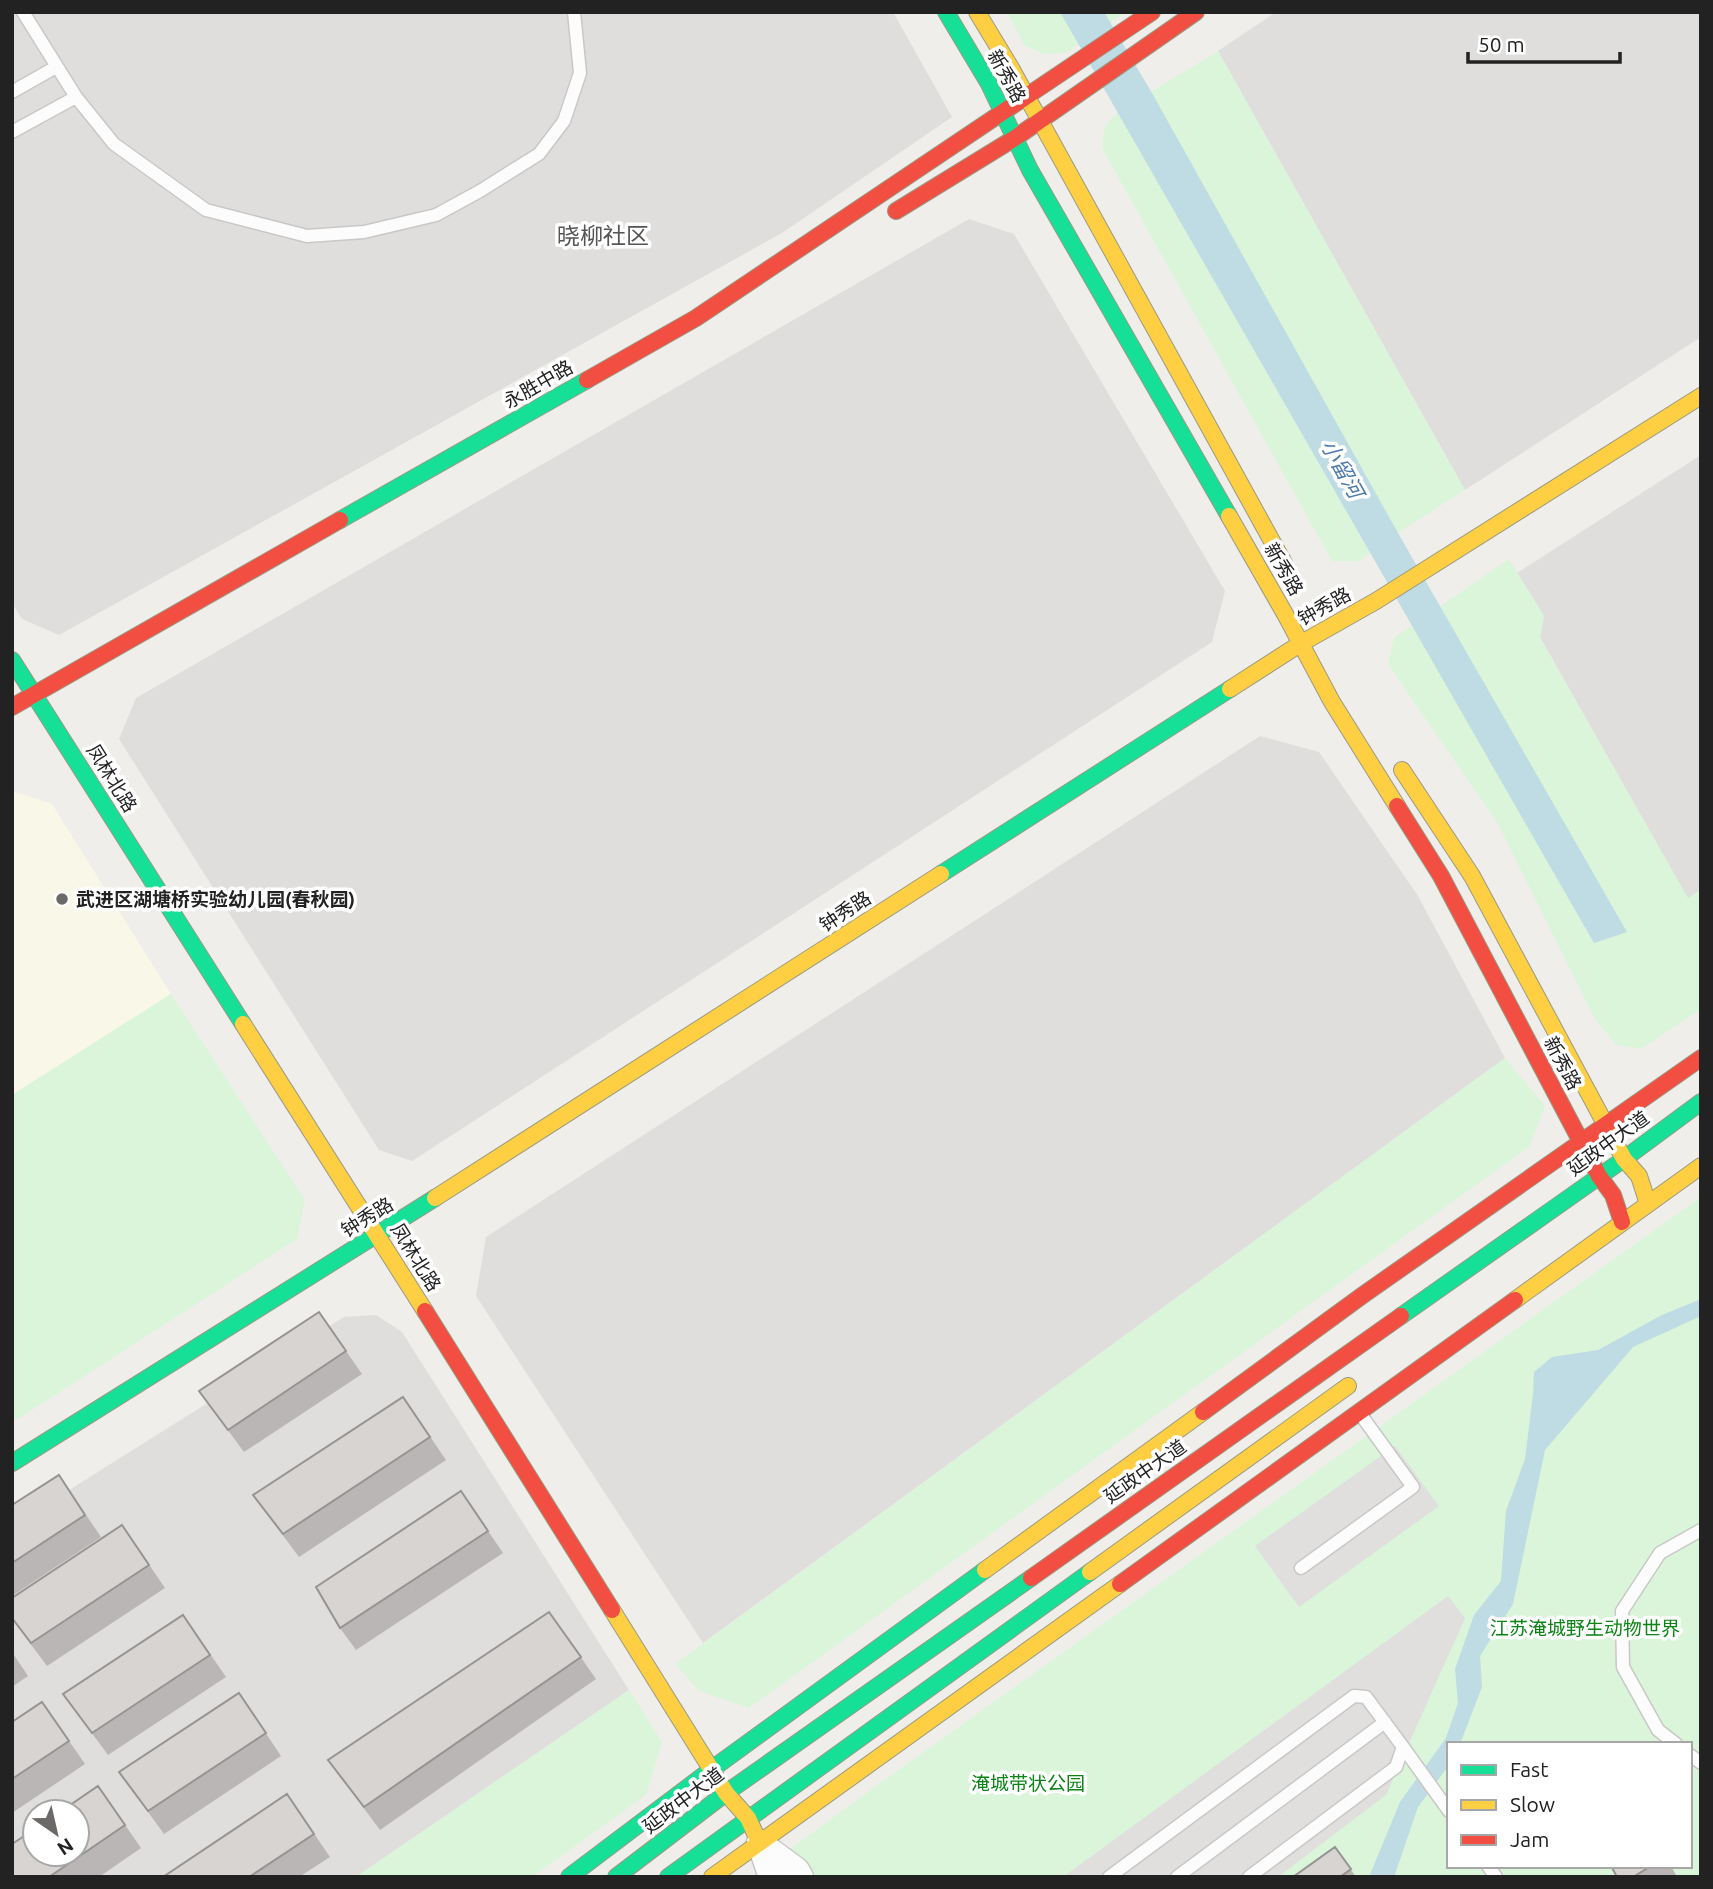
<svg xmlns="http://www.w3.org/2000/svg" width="1713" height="1889" viewBox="0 0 1713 1889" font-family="Ubuntu,'Noto Sans SC',sans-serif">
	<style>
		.residential { fill: #dfdedc; fill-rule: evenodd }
		.education { fill: #f8f7e8 }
		.park { fill: #daf5da; fill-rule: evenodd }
		.parking { fill: #e0dfde }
		.water { fill: #bfdbe3 }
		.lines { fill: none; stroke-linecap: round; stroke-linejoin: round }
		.lane-casing { stroke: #c9c8c7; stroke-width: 15 }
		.street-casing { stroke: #c9c8c7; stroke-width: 27 }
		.fast-casing { stroke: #999a82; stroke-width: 18 }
		.slow-casing { stroke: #999a82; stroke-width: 18 }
		.jam-casing { stroke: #999a82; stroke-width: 18 }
		.lane { stroke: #fdfcfc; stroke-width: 12 }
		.street { stroke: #fdfcfc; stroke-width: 24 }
		.fast { stroke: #16e098; stroke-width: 16 }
		.slow { stroke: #ffcf43; stroke-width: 16 }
		.jam { stroke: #f24e42; stroke-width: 16 }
		.wall { fill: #b9b6b5 }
		.building { fill: #d7d4d2; stroke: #969493; stroke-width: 2 }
		.poi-dot { fill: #6a6968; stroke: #fff; stroke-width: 2.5 }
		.labels { text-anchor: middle; stroke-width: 7; stroke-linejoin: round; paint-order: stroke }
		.street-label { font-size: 19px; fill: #222; stroke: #fff }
		.poi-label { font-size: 19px; font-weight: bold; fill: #222; stroke: #fff; text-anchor: start }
		.park-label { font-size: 19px; fill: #0c8416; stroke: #fff }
		.water-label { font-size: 21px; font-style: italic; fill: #4a7aab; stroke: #fff }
		.quarter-label { font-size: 23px; fill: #555; stroke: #fff }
	</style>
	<rect width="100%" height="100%" fill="#f0eeeb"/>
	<!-- residential -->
	<path class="residential" d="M12,12H893L952,117L782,233L59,635L22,619L12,603Z
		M1276,12H1701V337L1465,490L1218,51Z
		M969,219L1014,234L1225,591L1212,642L412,1161L379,1150L119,739L136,698Z
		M1701,455V890L1688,899L1540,637L1544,616L1517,573Z
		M1260,736L1319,752L1418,896L1505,1058L703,1643L476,1296L486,1237Z
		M376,1315L402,1332L629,1690L356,1877H12V1526L344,1317ZM35,1812H77V1854H35Z"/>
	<!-- education -->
	<path class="education" d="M12,791L52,804L171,994L12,1095Z"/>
	<!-- park -->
	<path class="park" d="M1007,12H1126L1066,53L1044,54L1025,46Z
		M1218,51L1465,490L1398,533L1359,561H1332L1102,148L1105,126L1118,112Z
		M1509,559L1544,616L1540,638L1688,898L1701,890V1009L1641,1049L1617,1045L1595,1019L1498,824L1388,664L1394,638Z
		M171,994L305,1200L297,1239L18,1419L12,1418V1095Z
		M1505,1058L1545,1106L1530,1146L749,1708L699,1691L675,1664Z
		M1701,1197V1877H752L876,1786ZM1449,1744H1690V1866H1449Z
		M629,1690L662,1742L646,1795L532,1877H356Z"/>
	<!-- parking -->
	<path class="parking" d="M1395,1446L1439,1506L1299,1607L1255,1546Z
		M1448,1596L1465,1618L1386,1795L1278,1877H1063Z"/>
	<!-- water -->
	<path class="water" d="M1060,12H1104L1152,93L1398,533L1627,932L1594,943Z
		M1701,1299V1316L1633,1347L1545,1450L1513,1604L1480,1656L1482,1687L1460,1744H1449V1765L1418,1807L1394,1877H1369L1400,1802L1446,1738L1458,1703L1455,1669L1474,1615L1501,1581L1506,1511L1525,1459L1533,1394L1534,1372L1552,1357L1598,1350L1662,1315Z"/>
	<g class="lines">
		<!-- lane casing -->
		<g class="lane-casing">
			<path id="lane" d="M23,12L76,97L114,144L206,210L307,236L364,232L436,215L480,191L539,154L564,121L580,73L574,12
				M12,92L56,67
				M12,132L76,97
				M1301,1568L1413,1487L1361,1415
				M1676,1744L1658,1730L1623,1667L1622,1611L1660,1553L1701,1530
				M1403,1747L1449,1811
				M1690,1755L1701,1763
				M1488,1866L1496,1877
				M1109,1877L1354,1696L1366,1697L1403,1747L1396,1767L1249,1877
				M1177,1877L1385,1722"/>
		</g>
		<!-- street casing -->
		<g class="street-casing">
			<path id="street" d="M759,1842L797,1870L801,1877
				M759,1842L771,1877"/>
		</g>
		<!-- fast casing -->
		<g class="fast-casing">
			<path id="fast" d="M946,12L989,84L1030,170L1229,516
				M340,520L587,380
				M12,660L243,1024
				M941,874L1230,689
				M1401,1316L1624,1159L1701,1102
				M12,1463L435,1198
				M569,1877L712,1769L985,1570
				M616,1877L726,1793L1031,1578
				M668,1877L1090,1572"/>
		</g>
		<!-- slow casing -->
		<g class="slow-casing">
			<path id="slow" d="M977,12L1011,68L1284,563
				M1229,516L1285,614L1332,702L1397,806
				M1230,689L1300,644L1376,601L1701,396
				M1402,770L1472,876L1624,1159L1639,1176L1648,1204
				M243,1024L425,1311
				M435,1198L941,874
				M1515,1300L1701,1166
				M985,1570L1203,1412
				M1090,1572L1348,1386
				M612,1610L726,1793L748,1818L759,1842
				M712,1877L1120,1584"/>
		</g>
		<!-- jam casing -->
		<g class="jam-casing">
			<path id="jam" d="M896,211L1015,138L1196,12
				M587,380L696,318L1152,12
				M12,707L340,520
				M1397,806L1441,876L1599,1176L1613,1195L1622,1222
				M425,1311L612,1610
				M1203,1412L1363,1295L1701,1058
				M1031,1578L1401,1316
				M1120,1584L1515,1300"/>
		</g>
		<!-- lane -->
		<use href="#lane" class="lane"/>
		<!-- street -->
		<use href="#street" class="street"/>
		<!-- fast -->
		<use href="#fast" class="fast"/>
		<!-- slow -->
		<use href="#slow" class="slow"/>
		<!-- jam -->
		<use href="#jam" class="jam"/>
	</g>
	<!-- wall -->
	<path class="wall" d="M319,1312L362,1374L244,1452L199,1391Z
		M403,1397L446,1460L299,1557L253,1495Z
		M59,1475L101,1537L12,1596V1505Z
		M461,1491L503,1553L356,1650L340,1628Z
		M122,1525L165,1588L47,1666L12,1619V1598Z
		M549,1612L596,1679L380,1830L328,1760Z
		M183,1615L226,1677L108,1755L63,1694Z
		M12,1652L28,1676L12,1687Z
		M239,1693L281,1756L164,1834L119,1772Z
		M42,1702L85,1764L12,1813V1722Z
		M98,1786L141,1848L99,1877H12Z
		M287,1794L330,1857L299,1877H163Z
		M1335,1847L1356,1877H1293Z
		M1611,1866H1671L1676,1875L1674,1877H1617Z"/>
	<!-- building -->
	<path class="building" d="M319,1312L346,1351L228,1430L199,1391Z
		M403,1397L430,1437L283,1534L253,1495Z
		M59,1475L85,1515L12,1563V1505Z
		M461,1491L488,1531L340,1628L316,1587Z
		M122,1525L149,1565L31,1643L12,1618V1598Z
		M549,1612L581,1657L364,1807L328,1760Z
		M183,1615L210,1655L92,1733L63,1694Z
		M239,1693L266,1733L148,1811L119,1772Z
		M42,1702L69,1741L12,1779V1722Z
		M98,1786L125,1825L49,1877H12V1844L35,1829V1854H77V1812H60Z
		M287,1794L314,1834L249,1877H163Z
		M1335,1847L1351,1869L1340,1877H1293Z
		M1611,1866H1651L1633,1877H1617Z"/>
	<!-- markers -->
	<circle class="poi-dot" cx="62" cy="899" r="7"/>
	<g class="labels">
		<!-- street labels -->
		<g class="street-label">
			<text transform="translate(1007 76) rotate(61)" y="7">新秀路</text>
			<text transform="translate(538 384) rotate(-30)" y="7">永胜中路</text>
			<text transform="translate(1284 569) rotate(60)" y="7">新秀路</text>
			<text transform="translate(1324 606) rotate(-29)" y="7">钟秀路</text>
			<text transform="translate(112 778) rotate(58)" y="7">凤林北路</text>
			<text transform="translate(845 911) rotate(-33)" y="7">钟秀路</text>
			<text transform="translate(1563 1063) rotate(62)" y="7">新秀路</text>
			<text transform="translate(1608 1143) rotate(-36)" y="7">延政中大道</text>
			<text transform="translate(367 1217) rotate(-32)" y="7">钟秀路</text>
			<text transform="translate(416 1257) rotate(58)" y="7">凤林北路</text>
			<text transform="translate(1145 1471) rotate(-35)" y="7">延政中大道</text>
			<text transform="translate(683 1800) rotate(-37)" y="7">延政中大道</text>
		</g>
		<!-- poi labels -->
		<g class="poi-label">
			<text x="76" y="906">武进区湖塘桥实验幼儿园(春秋园)</text>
		</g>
		<!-- park labels -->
		<g class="park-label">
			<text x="1585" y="1635">江苏淹城野生动物世界</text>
			<text x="1028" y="1790">淹城带状公园</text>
		</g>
		<!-- water labels -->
		<g class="water-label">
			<text transform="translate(1342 469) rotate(61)" y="7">小留河</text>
		</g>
		<!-- quarter labels -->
		<g class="quarter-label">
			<text x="603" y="244">晓柳社区</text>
		</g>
	</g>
	<!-- border -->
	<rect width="1713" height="1889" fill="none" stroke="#222222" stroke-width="28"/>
	<!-- legend -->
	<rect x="1447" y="1742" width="245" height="126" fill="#ffffff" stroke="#a7a7a7" stroke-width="2"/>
	<rect x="1461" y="1765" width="35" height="10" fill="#16e098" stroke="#a7a7a7" stroke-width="2"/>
	<text x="1510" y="1777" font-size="21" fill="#222222">Fast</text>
	<rect x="1461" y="1800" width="35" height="10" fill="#ffcf43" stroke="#a7a7a7" stroke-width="2"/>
	<text x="1510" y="1812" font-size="21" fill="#222222">Slow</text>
	<rect x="1461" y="1835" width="35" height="10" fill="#f24e42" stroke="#a7a7a7" stroke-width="2"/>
	<text x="1510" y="1847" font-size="21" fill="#222222">Jam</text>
	<!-- north arrow -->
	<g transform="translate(56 1833) rotate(146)"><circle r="33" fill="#ffffff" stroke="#a7a7a7" stroke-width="2"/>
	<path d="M0-5L12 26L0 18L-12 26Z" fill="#6a6968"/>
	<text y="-10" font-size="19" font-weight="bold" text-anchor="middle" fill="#222222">N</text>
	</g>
	<!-- scale -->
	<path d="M1468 52v10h152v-10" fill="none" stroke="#222222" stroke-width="3.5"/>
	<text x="1478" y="52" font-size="21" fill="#222222" stroke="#ffffff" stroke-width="5" paint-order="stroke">50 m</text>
</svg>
